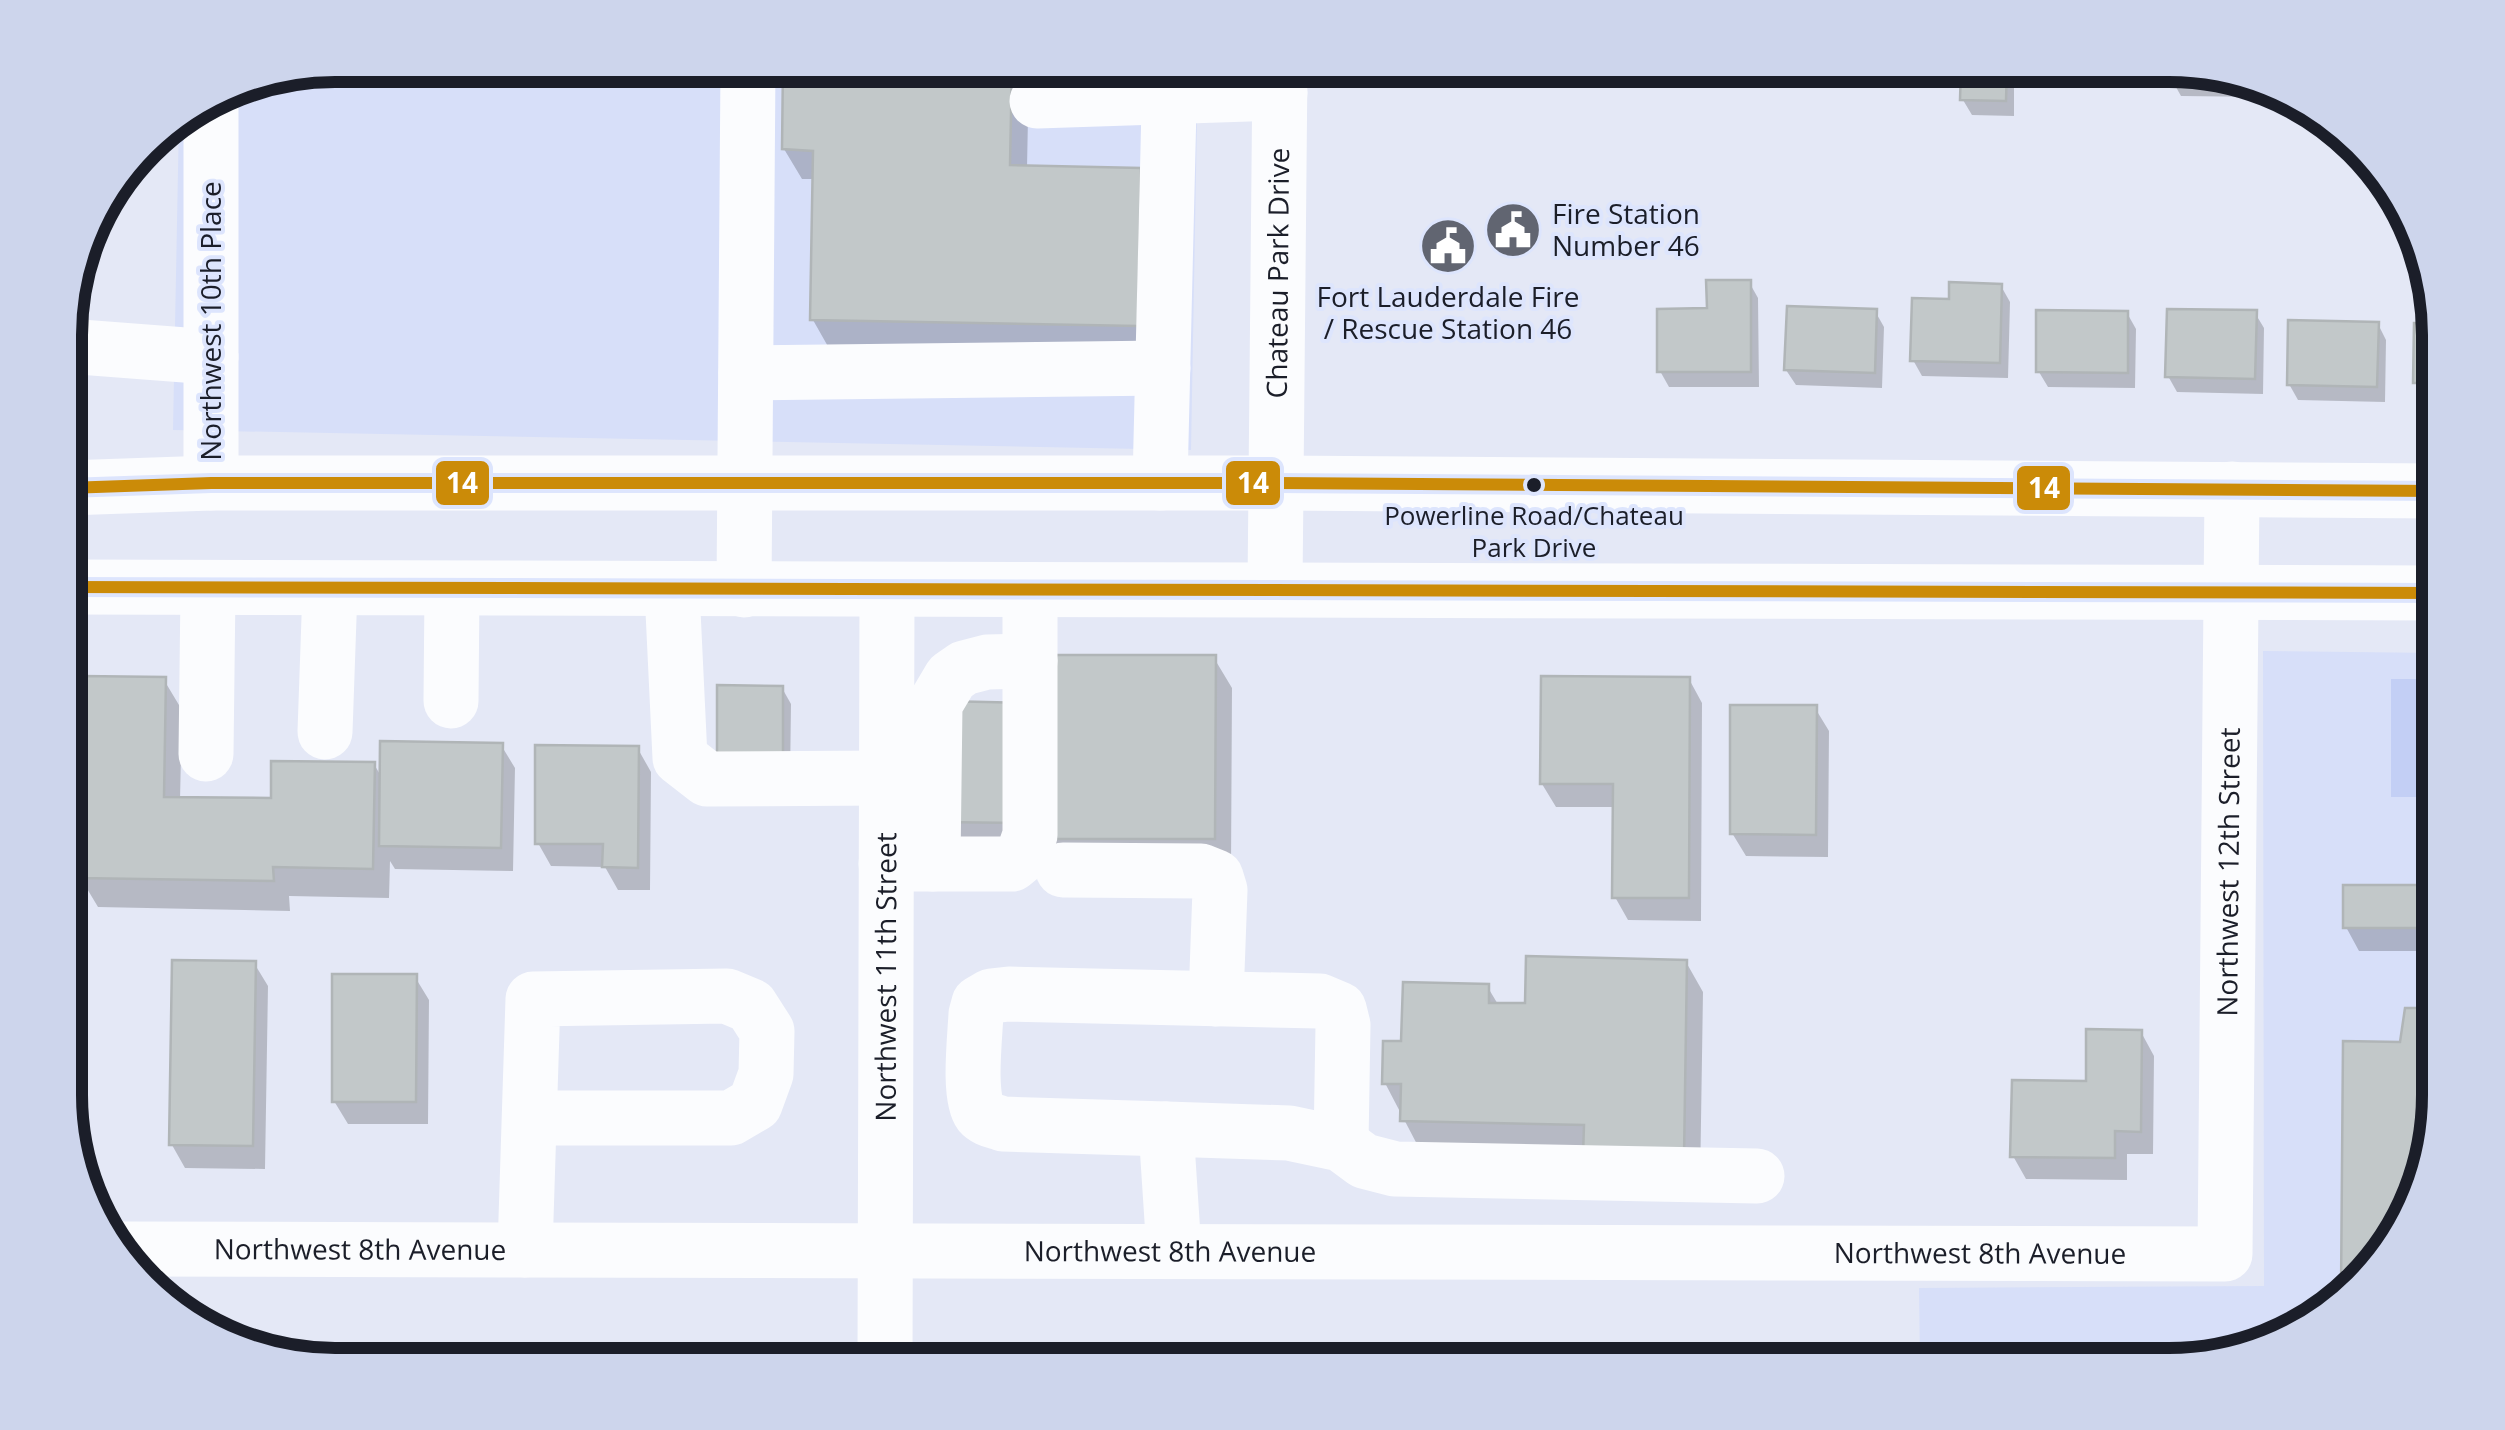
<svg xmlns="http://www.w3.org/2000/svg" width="2505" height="1430" viewBox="0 0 2505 1430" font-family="'Open Sans',sans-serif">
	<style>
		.built { fill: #d7dff9 }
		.green { fill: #c3cff5 }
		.shadow { fill: #0003 }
		.building { fill: #c2c8c9; stroke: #b0b5b7; stroke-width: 2.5 }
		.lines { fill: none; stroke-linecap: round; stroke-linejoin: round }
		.minor { stroke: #fbfcfe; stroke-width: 55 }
		.major { stroke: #fbfcfe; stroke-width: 55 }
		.bus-1-casing { stroke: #dde5fd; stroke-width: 20 }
		.bus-1 { stroke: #cb8b08; stroke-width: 12 }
		.bus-dot { fill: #1b1e29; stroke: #dde5fd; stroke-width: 4 }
		.labels { text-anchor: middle; stroke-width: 8; stroke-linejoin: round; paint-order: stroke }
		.bus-label { font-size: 26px; fill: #1b1e29; stroke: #dde5fd }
		.poi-label { font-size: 28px; fill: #1b1e29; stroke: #dde5fd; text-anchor: start }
		.street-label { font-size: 28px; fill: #1b1e29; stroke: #dde5fd }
		.rim { fill: none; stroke: #1b1e29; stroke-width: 12 }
		.line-badge { stroke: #dde5fd; stroke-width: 4 }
		.badge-label { font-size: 28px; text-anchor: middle; font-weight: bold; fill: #fff }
	</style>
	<rect width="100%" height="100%" fill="#e4e8f6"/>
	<!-- built -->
	<path class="built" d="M336,65H1198L1191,450L173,430L179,119L233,85Z
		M2263,651L2439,653V1112L2404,1229L2305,1328L2187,1364L1920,1365L1919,1288L2264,1286Z"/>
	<!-- green -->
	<path class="green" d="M2391,679H2439V797H2391Z"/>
	<!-- shadow -->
	<path class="shadow" d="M786,65H1029L1027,168L1139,170L1154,355L830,350L813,320L815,179H802L784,149Z
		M1675,65H1762V71L1678,69Z
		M1797,65H1888V72L1800,71Z
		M1918,65H2014V116L1972,115L1963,100V82L1927,81Z
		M2046,65H2143V86L2055,85Z
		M2172,66L2265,91V97L2181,96L2172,80Z
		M1749,282L1758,298L1759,387H1669L1660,371L1709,311Z
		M2001,286L2010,302L2008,378L1922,376L1913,360L1951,302Z
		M1875,311L1884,327L1882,388L1796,385L1786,370Z
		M2127,313L2136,329L2135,388L2048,387L2039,372Z
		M2255,313L2264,328L2263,394L2177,392L2168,376Z
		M2378,324L2386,340L2385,402L2298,400L2289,384Z
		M2416,326H2439V398H2425L2416,382Z
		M1214,658L1232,688L1231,869L957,845L943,821L1027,705Z
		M1689,679L1702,703L1701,921L1628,920L1615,897L1616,807H1556L1542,784Z
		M164,680L182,710L180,800H273L374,764L382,778L501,745L515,768L513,871L395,869L390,861L389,898L289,896L290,911L98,907L80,877Z
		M782,688L791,704L790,782H728Z
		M1815,708L1829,731L1828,857L1746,856L1732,833Z
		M638,749L651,772L650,890H618L605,867L551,866L538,843Z
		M2437,887L2439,951H2359L2346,927Z
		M1686,962L1703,992L1700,1187L1420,1150L1385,1083L1404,1044L1487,986L1499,1006H1527Z
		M254,963L268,986L265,1169L185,1168L172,1145Z
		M415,977L429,1000L428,1124H348L334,1101Z
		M2407,1011H2439V1112L2404,1229L2344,1290L2346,1044L2403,1045Z
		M2141,1032L2154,1056L2153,1154H2127V1180L2026,1179L2013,1156Z"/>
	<!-- building -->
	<path class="building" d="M783,65H1012L1010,165L1141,168L1138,326L810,320L813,151L782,149Z
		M1916,65H2007L2006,101L1960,100L1961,67Z
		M2043,65H2135V71L2043,70Z
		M2170,65L2232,82L2169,81Z
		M1706,280H1751V372H1657V309L1707,308Z
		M1949,282L2002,284L2000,363L1910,361L1912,298L1949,299Z
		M1787,306L1877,309L1875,373L1784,370Z
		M2167,309L2257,310L2255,379L2165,377Z
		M2036,310L2128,311V373L2036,372Z
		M2288,320L2379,322L2377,387L2287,385Z
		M2414,323L2439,324V383H2413Z
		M1036,655H1216L1215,839H1035Z
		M81,676L166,677L164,797L271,798V761L375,762L373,869L273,867L274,881L78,878Z
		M1541,676L1690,677L1689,898H1612L1613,784H1540Z
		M717,685L783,686V767H717Z
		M943,701L1028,703L1026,823L941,822Z
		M1730,705H1817L1816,835L1730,834Z
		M380,741L503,743L501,848L379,846Z
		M535,745L639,746L638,868L602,867L603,844H535Z
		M2343,885H2439V928H2343Z
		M1526,956L1687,960L1684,1158L1583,1156L1584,1125L1400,1121L1401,1084H1382L1383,1041H1401L1403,982L1489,984V1003H1525Z
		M172,960L256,961L253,1146L169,1145Z
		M332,974H417L416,1102H332Z
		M2405,1008H2439V1112L2404,1229L2341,1292L2343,1041L2400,1042Z
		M2086,1029L2142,1030L2141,1132L2115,1131V1158L2010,1157L2012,1080L2086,1081Z
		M1619,1347L1706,1348L1705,1365H1619Z
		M660,1348H735V1365H660Z
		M451,1349L527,1351L526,1365H451Z
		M955,1349L1029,1351V1365H955Z
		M328,1350L404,1351V1365H335L328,1363Z
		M537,1350H613V1365H537Z
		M1043,1351L1117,1352V1365H1043Z
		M1161,1351H1238V1365H1161Z
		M1407,1351L1484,1352L1483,1365H1407Z
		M1531,1352L1606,1353L1605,1365H1531Z
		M1739,1352H1814V1365H1739Z
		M1253,1355L1338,1356V1365H1253Z
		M746,1356H788V1365H746Z"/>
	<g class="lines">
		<!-- minor -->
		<g class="minor">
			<path d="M211,99V483"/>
			<path d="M1037,101L1280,93"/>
			<path d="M67,346L211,357"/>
			<path d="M746,373L1163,368"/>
			<path d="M1160,483L1170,65"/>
			<path id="s1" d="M1275,588L1280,65"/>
			<path d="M672,590L680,758L707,779L887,778"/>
			<path d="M744,590L748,65"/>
			<path d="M451,701L452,589"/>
			<path d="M325,732L330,589"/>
			<path d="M206,754L208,589"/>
			<path d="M886,864H1012L1023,855L1030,835V590"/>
			<path d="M933,864L935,704L951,677L964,668L987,662L1030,661"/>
			<path d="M1063,870L1201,871L1216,877L1220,890L1216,999"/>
			<path d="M1166,1129L1003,1124C995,1121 986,1120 980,1113C968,1097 975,1036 976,1014L979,1003L991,996L1009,994L1320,1001L1339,1009L1343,1025L1341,1144"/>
			<path id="s2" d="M115,1249L2225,1254L2232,489"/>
			<path d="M525,1250L533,999L727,996L751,1006L767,1031L766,1074L755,1104L731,1118H530"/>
			<path d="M1174,1251L1166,1129L1289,1133L1341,1144L1364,1161L1395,1169L1757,1176"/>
			<path id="s3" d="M885,1365L887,591"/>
		</g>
		<!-- major -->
		<path class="major" d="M67,488L211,483H1276L2439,491
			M67,587L2439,593"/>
		<!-- bus-1 casing -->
		<g class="bus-1-casing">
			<path id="bus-1" d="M67,488L211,483H1276L2439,491
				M67,587L2439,593"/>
		</g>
		<!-- bus-1 -->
		<use href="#bus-1" class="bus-1"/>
	</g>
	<!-- icons -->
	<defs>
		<g id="civic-disc" transform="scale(2.875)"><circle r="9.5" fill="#616571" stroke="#dde5fd"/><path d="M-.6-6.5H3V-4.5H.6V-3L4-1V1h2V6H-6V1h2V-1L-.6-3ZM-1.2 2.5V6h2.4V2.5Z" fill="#fff"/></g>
	</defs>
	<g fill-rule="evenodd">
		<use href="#civic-disc" x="1513" y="230"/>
		<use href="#civic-disc" x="1448" y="246"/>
	</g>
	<!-- markers -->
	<circle class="bus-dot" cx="1534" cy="485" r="9"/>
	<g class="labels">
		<!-- bus labels -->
		<g class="bus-label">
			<text x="1534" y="525">Powerline Road/Chateau<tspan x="1534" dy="32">Park Drive</tspan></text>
		</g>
		<!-- poi labels -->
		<g class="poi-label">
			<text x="1552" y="224">Fire Station<tspan x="1552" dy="32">Number 46</tspan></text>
			<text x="1448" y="307" text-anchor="middle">Fort Lauderdale Fire<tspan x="1448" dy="32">/ Rescue Station 46</tspan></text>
		</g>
		<!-- street labels -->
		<g class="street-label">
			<text dy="10" stroke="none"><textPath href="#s1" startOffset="315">Chateau Park Drive</textPath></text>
			<text transform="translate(211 321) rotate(-90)" y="10">Northwest 10th Place</text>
			<text dy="10" stroke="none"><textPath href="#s2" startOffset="2492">Northwest 12th Street</textPath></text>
			<text dy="10" stroke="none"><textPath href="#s3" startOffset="388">Northwest 11th Street</textPath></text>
			<text dy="10" stroke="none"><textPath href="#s2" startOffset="245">Northwest 8th Avenue</textPath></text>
			<text dy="10" stroke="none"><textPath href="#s2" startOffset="1055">Northwest 8th Avenue</textPath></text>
			<text dy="10" stroke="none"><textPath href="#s2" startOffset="1865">Northwest 8th Avenue</textPath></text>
		</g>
	</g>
	<!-- crop -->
	<path d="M0 0H2505V1430H0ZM335 82H2169A253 253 0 0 1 2422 335V1095A253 253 0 0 1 2169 1348H335A253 253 0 0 1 82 1095V335A253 253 0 0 1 335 82Z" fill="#cdd5ec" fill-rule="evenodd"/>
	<path class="rim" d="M335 82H2169A253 253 0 0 1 2422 335V1095A253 253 0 0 1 2169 1348H335A253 253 0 0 1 82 1095V335A253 253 0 0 1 335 82Z"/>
	<g class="line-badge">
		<rect x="434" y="459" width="57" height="48" rx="10" fill="#cb8b08"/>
		<rect x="1224" y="459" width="58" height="48" rx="10" fill="#cb8b08"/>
		<rect x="2015" y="464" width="57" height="48" rx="10" fill="#cb8b08"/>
	</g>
	<g class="badge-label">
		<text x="462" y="493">14</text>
		<text x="1253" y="493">14</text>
		<text x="2044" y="498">14</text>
	</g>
</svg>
